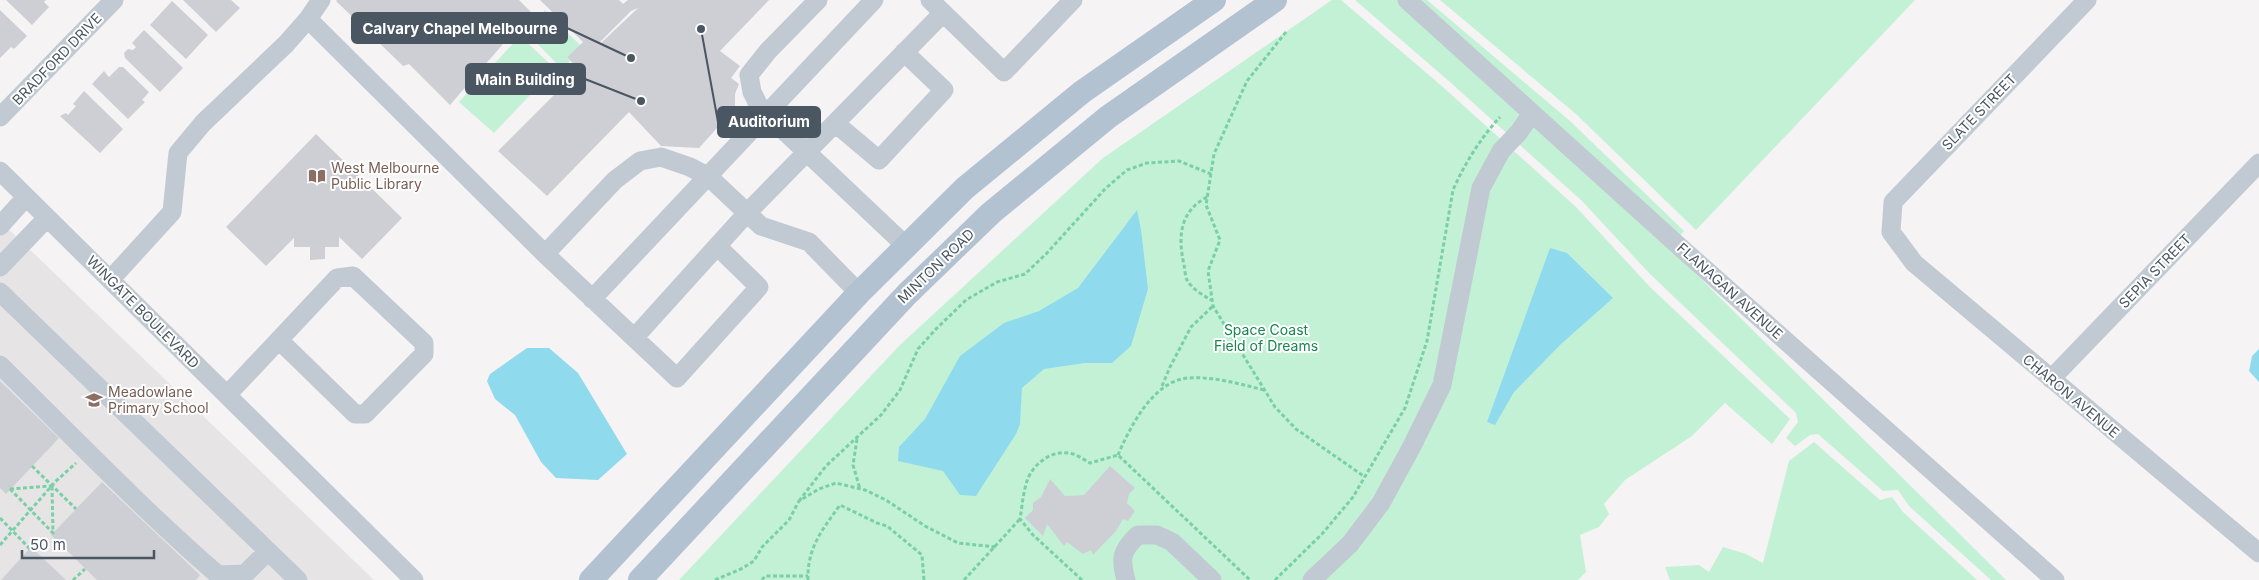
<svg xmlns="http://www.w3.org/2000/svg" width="2259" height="580" viewBox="0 0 2259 580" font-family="Inter,sans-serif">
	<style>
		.education { fill: #e6e4e5 }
		.green { fill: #c3f1d5 }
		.water { fill: #90daee }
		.building { fill: #cdcfd5; fill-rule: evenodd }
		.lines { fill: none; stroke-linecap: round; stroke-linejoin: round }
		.path { stroke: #7ad0a6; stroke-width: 3; stroke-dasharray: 4 2.5; stroke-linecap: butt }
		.minor { stroke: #c1cad2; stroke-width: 19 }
		.major { stroke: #b3c2d1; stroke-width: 24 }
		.labels { text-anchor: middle; stroke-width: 4; stroke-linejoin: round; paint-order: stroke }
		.street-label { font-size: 14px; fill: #4a5661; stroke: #fff }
		.education-label { font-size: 14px; fill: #785e54; stroke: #fff; text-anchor: start }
		.park-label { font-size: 14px; fill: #17864f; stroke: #fff }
		.leader { fill: none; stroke: #4a5661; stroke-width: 2 }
		.callout-dot { fill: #4a5661; stroke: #fff; stroke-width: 2 }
		.callout { fill: #4a5661; stroke: #4a5661; stroke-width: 2 }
		.callout-label { font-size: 15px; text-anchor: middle; font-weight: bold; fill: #fff }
	</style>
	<rect width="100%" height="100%" fill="#f5f3f3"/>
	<!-- education -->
	<path class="education" d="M0,221L374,580H0Z"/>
	<!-- green -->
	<path class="green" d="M1332,0H1341L1444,88L1576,207L1650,287L1790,419L1772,444L1725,403L1692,436L1625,480L1604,504L1609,514L1599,527L1580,535L1586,572L1578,580H679L900,345L1103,158Z
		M1355,0H1427L1570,121L1684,231L1672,244L1692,270L2006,580H1991L1909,506L1898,490L1883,491L1818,434L1810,435L1795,446L1786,438L1798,422L1796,413L1650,274L1582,201L1450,82Z
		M1440,0H1915L1696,230L1576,114Z
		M545,10L580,45L567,57L570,61L563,67H560L525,31Z
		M520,36L549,63L547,77L494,133L459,102Z
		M1814,442L1880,500L1892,497L1903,512L1977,580H1670L1665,567L1699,565L1709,572L1723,547L1746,554L1763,563L1789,461Z"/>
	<!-- water -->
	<path class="water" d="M1137,210L1141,230L1148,289L1131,346L1112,363H1085L1044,369L1022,388L1020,424L1016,434L976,496L960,495L943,471L898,461L899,447L925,419L960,356L1004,323L1039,311L1078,288Z
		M1550,248L1567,253L1613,298L1561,344L1514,392L1495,425L1487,422Z
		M527,348H549L578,373L627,454L598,480L556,478L541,462L515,415L495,399L487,381L490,374Z
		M2259,349V382L2249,371L2252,356Z"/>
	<!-- building -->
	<path class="building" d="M6,0H46L44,2L49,7L32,25Z
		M183,0H231L240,8L216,32Z
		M337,0H519L531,12L450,105L409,64L403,66L336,1Z
		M540,0H619L623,4L628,0H769L720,51L740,66L731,78L739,84L735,94V108L699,148L661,146L629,112L547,196L498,151L579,70L567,57L583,42ZM638,8L601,43L600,42L631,11Z
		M172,1L208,35L186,59L150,25Z
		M0,10L27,36L14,49L11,47L0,58Z
		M144,30L183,68L160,92L125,58L124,53L128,49L133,50L136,47L132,43Z
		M119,67H123L149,92L142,100L145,102L128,119L92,84L104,71L109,77Z
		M84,91L123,129L100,153L60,116L66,113L68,115L76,106L73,104Z
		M316,134L402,218L362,259L339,237V247H325V259L310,260V247H294V238L266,266L226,227Z
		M0,381L59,438L6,494L0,488Z
		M1110,466L1135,488L1129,494L1127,503L1135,511L1128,521L1123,519L1116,531L1093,555L1091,550L1083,554L1067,542L1064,546L1047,524L1043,536L1025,518L1033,510V503L1041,497L1050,479L1065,496L1084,495Z
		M102,482L200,575L196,580H97L51,535Z
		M31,547L66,580H1Z"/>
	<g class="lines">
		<!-- path -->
		<path class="path" d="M1286,32L1247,81L1214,154L1206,205L1220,240L1208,271L1213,306L1275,407L1296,429L1365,477
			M1207,197C1179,212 1178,237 1184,265C1185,269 1185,276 1187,280C1192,289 1203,295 1211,300
			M1162,386L1170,367L1191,327L1213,306
			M857,439L853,465L860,489
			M1118,455C1130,427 1153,381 1188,378C1213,376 1240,384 1264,390
			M32,466L76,509
			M10,489L53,533L52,487
			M10,489L51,486
			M799,501L826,466L881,415L900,390L918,349L936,329L966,300L997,282L1025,274L1047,253L1105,189L1127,170L1147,163L1179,161L1211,174
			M0,518L30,549
			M0,545L55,482L76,463
			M73,580L85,569
			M715,580L741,569L754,561L762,547L789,520L799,501L819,489L836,483L865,490L886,500L925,526L958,543L996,547
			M762,580L765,576H808
			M808,580C807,548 822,530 840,505L877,523L887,526L922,555L924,580
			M964,580L1020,519
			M1082,580L1033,535L1020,519C1022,507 1023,493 1027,481C1033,463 1054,448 1073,454C1079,456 1085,460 1090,463L1118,455L1250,580
			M1275,580L1322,534L1353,497L1405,408L1427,341L1453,190C1465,163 1480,139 1500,117"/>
		<!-- minor -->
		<path class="minor" d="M818,0L768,51L749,75L752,92L760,108L906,246
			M930,0L1004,72L1073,0
			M1407,0L1680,247L2055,580
			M2087,0L1893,202L1891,232L1914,263L2259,553
			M308,19L545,254L677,378L759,287L717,246
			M0,117L114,0
			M835,123L879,160L944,90L904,52
			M0,171L414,580
			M0,226L26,197
			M545,254L615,180L640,161L661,157L690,167L709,177L761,226L809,242L859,293
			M0,267L47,218
			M110,280L172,212L178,153L203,123L286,44L308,19L321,0
			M0,292L298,580
			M592,299L874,0
			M634,338L747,213L943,13
			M0,365C72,436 142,509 218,575L219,580
			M2051,379L2259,163
			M227,395L337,278L353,276L424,343V354L365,414H355L279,340
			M218,575L245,574L268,551
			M1126,580C1120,558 1121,551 1138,535H1157L1172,542L1212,580
			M1312,580L1350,544L1381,503L1412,446L1442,385L1481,188L1501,151L1519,132L1532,113"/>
		<!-- major -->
		<path class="major" d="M591,580L859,293L965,188L1082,92L1214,0
			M640,580L907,294L991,213L1108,117L1275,0"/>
	</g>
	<!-- icons -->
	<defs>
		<g id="library-bare" transform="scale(1.35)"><path d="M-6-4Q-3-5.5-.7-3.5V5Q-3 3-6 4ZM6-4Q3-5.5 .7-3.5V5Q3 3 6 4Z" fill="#8d6e63" stroke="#fff" stroke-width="2.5" paint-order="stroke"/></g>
		<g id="school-bare" transform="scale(1.35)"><path d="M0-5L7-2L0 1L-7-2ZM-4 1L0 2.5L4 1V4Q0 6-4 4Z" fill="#8d6e63" stroke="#fff" stroke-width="2.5" paint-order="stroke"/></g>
	</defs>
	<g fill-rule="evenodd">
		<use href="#library-bare" x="317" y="176"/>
		<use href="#school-bare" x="94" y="400"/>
	</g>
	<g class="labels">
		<!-- street labels -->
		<g class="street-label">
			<text transform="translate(57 59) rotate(-46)" y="5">BRADFORD DRIVE</text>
			<text transform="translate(1979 112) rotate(-46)" y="5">SLATE STREET</text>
			<text transform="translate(936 266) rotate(-44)" y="5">MINTON ROAD</text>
			<text transform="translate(2155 271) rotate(-46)" y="5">SEPIA STREET</text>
			<text transform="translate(1730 291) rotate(42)" y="5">FLANAGAN AVENUE</text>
			<text transform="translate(143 312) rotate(45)" y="5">WINGATE BOULEVARD</text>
			<text transform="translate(2071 396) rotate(40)" y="5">CHARON AVENUE</text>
		</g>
		<!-- education labels -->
		<g class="education-label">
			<text x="331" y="173">West Melbourne<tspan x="331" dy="16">Public Library</tspan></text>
			<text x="108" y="397">Meadowlane<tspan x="108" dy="16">Primary School</tspan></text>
		</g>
		<!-- park labels -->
		<g class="park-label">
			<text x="1266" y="335">Space Coast<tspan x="1266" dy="16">Field of Dreams</tspan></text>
		</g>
	</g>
	<!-- callouts -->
	<path class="leader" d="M631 58L567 28M641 101L585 79M701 29L718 122"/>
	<g class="callout-dot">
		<circle cx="631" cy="58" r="5"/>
		<circle cx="641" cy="101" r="5"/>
		<circle cx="701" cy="29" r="5"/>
	</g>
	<g class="callout">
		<rect x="352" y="13" width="215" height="30" rx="5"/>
		<rect x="466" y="64" width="119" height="30" rx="5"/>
		<rect x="718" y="107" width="102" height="30" rx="5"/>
	</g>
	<g class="callout-label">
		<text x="460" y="34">Calvary Chapel Melbourne</text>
		<text x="525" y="85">Main Building</text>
		<text x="769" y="127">Auditorium</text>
	</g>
	<!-- scale -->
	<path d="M22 550v8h132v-8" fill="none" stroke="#4a5661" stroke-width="2.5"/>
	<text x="30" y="550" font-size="15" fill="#4a5661" stroke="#ffffff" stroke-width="4" paint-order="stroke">50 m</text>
</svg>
